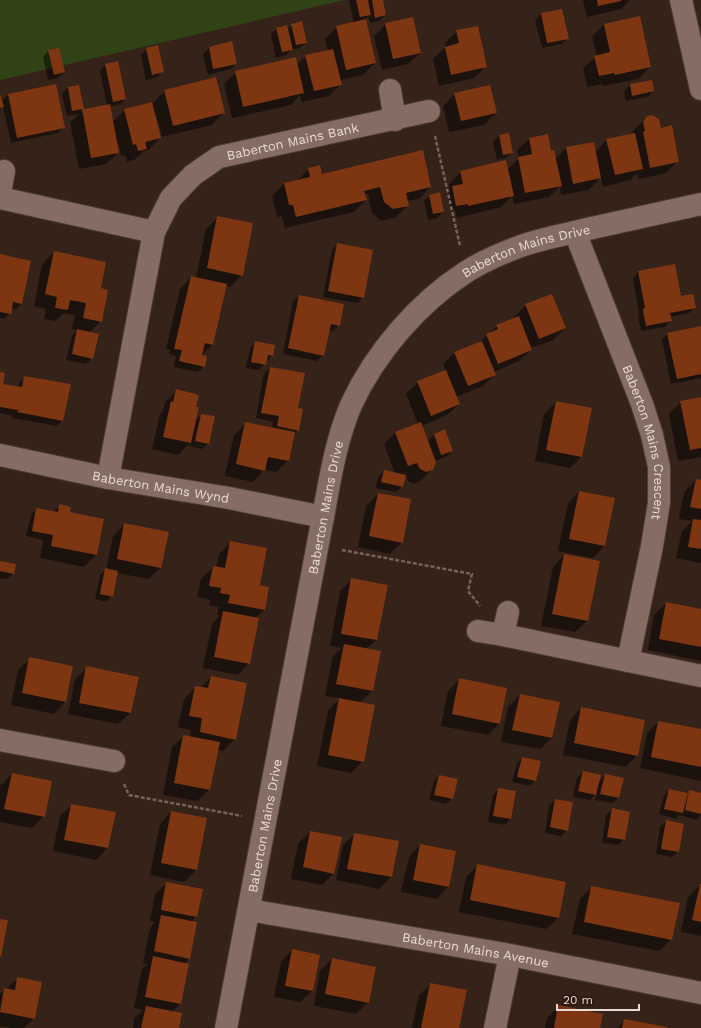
<svg xmlns="http://www.w3.org/2000/svg" width="701" height="1028" viewBox="0 0 701 1028" font-family="'Work Sans',sans-serif">
	<style>
		.green { fill: #324217 }
		.shadow { fill: #0007 }
		.building { fill: #7d3611 }
		.lines { fill: none; stroke-linecap: round; stroke-linejoin: round }
		.street-casing { stroke: #4d3d36; stroke-width: 24 }
		.path { stroke: #75645c; stroke-width: 2.5; stroke-dasharray: 4 2; stroke-linecap: butt }
		.street { stroke: #856d63; stroke-width: 22 }
		.labels { text-anchor: middle; stroke-width: 3.5; stroke-linejoin: round; paint-order: stroke }
		.street-label { font-size: 13px; fill: #e8dbd5; stroke: #2b1810 }
	</style>
	<rect width="100%" height="100%" fill="#352219"/>
	<!-- green -->
	<path class="green" d="M0,0H345L0,80Z"/>
	<!-- shadow -->
	<path class="shadow" d="M349,0H382L385,15L379,21L370,23L368,16L365,19L375,63L363,75L340,80L341,84L329,96L302,102L300,95L291,105L232,118L224,84L236,72L296,65L306,56L328,51L325,39L337,27L354,23Z
		M583,0H630L621,9L587,17Z
		M561,10L568,38L562,44L542,48L535,20L541,14Z
		M386,24L420,53L408,64L382,70L374,36Z
		M292,25L306,43L300,48L291,50L286,55L276,58L271,34L276,29H287Z
		M604,25L650,67L638,79L603,86V84L587,87L583,68L597,56L592,36Z
		M457,31L486,66L474,78L439,86L433,59L446,47L445,43Z
		M231,43L236,64L231,69L208,75L203,54L209,48Z
		M147,49L163,71L157,77L146,80L141,55Z
		M48,51L64,72L58,78L48,80L43,57Z
		M105,65L125,99L120,104L109,107L112,122L125,110L153,103L165,91L223,113L212,125L162,137L156,115H154L160,138L148,150L144,151L134,160L127,162L125,155L121,156L118,143L116,144L118,153L106,164L79,169L70,122L79,114L67,116L62,94L68,88L83,108L80,111L107,105L100,71Z
		M651,81L653,91L647,97L626,101L624,91L630,85Z
		M55,85L63,127L58,133L11,143L3,106L0,109V96L1,101L8,95Z
		M455,94L496,113L484,125L449,132L443,106Z
		M647,117L660,129L678,161L666,173L639,179L637,173L630,180L603,187L601,177L588,190L561,195L560,186L549,197L514,204L512,196L501,207L457,218L455,210L451,211L447,193L450,190L449,184L461,172L507,170L519,158L517,150L529,139L550,151L555,159L566,148L595,152L607,140L632,134L635,129Z
		M509,134L512,152L506,158L497,160L493,142L499,136Z
		M309,169L321,175L430,187L419,199L407,201L408,205L396,217L381,221L372,213L368,194H364L366,200L354,212L285,228L282,216L277,217L272,196L284,184L297,181Z
		M430,196L443,212L437,218L428,220L424,201Z
		M218,217L242,275L230,287L226,286L212,345L201,356L204,366L198,372L174,367L176,356L169,354L170,350L166,349L180,289L191,277L196,278L206,229Z
		M338,244L363,297L358,303L323,297L332,250Z
		M54,252L99,289L101,321L89,333L92,358L86,364L66,360L72,336L77,330L72,329L75,315L64,313L55,321L44,319L46,309L34,306L42,264Z
		M0,256L21,304L16,309L11,308L10,313L4,319L0,318Z
		M638,272L680,297L695,307L689,313L670,317V321L665,327L641,331L638,315L639,314L633,278Z
		M299,296L339,325L333,331L328,330L323,355L317,361L283,354L293,301Z
		M526,305L565,328L553,340L531,348V350L519,361L494,372L495,374L483,386L456,397L459,404L447,415L421,426L427,442L434,435L452,451L446,457L435,461L432,469L420,481L414,484L408,481L405,472L402,486L396,492L376,488L378,477L384,471L395,473L384,444L395,433L418,424L406,394L418,382L446,371L443,364L455,352L478,343L497,326L514,318V317Z
		M701,327V378L671,384L662,339L668,334Z
		M256,342L272,355L259,370L246,368L250,348Z
		M270,368L296,408L298,430L293,435L288,461L276,472L264,470L253,482L225,476L234,435L245,424L272,429L273,422L256,418L264,373Z
		M0,373L2,384L18,388L19,383L25,377L63,420L57,426L12,418L13,416L0,413Z
		M177,391L194,422L201,415L208,444L202,449L190,446L191,442L178,455L152,449L160,414L163,411L165,402Z
		M701,398V457L678,461L669,414L681,402Z
		M556,402L582,456L570,468L535,461L544,414Z
		M696,480L701,481V563L676,558L682,531L692,521L679,519L684,492Z
		M579,492L604,546L593,558L558,551L568,503Z
		M378,494L402,542L390,554L358,547L366,506Z
		M60,506L68,513L103,520L96,555L84,567L40,558L43,540L26,536L31,515L36,509L53,512Z
		M125,524L161,567L149,579L117,573L112,596L106,602L95,599L100,575L106,570L113,536Z
		M231,542L259,586L268,588L264,610L255,618L249,663L238,675L203,668L212,624L220,615H217L219,607L209,605L210,600L197,597L201,579L213,567L216,568L219,554Z
		M564,555L587,621L575,632L541,626L553,567Z
		M0,562L13,574L7,579L0,578Z
		M352,579L376,640L366,649L372,691L359,703L363,761L351,773L317,766L328,711L340,698L325,696L333,656L342,648L330,646L340,591Z
		M666,603L701,610V661L648,650L654,615Z
		M30,659L65,702L54,714L11,705L18,670Z
		M87,668L130,713L118,724L68,714L75,679Z
		M211,677L235,739L223,751L217,750L209,790L197,801L163,795L172,747L184,736L190,737L191,730L178,727L184,699L196,687L200,688Z
		M460,679L500,723L488,735L441,726L448,691Z
		M520,695L552,738L540,749L501,742L508,707Z
		M581,708L637,755L626,767L563,755L570,720Z
		M658,722L701,730V781L640,768L647,733Z
		M522,758L535,780L530,786L512,782L517,763Z
		M583,772L598,782L605,775L618,798L612,803L595,800L597,793L590,800L573,797L577,778Z
		M12,774L44,816L32,828L0,822V786Z
		M439,776L452,799L446,804L429,800L434,781Z
		M499,789L515,792L510,819L505,825L488,822L493,795Z
		M669,790L687,794L690,791L701,794V815L697,820L679,815L676,819L659,814L664,796Z
		M555,800L567,830L561,836L545,833L549,806Z
		M72,805L115,813L107,848L96,860L53,851L60,816Z
		M612,810L624,839L618,845L602,843L606,815Z
		M171,812L206,819L196,870L184,882L150,875L160,824Z
		M666,821L678,852L672,857L656,854L660,827Z
		M310,832L334,873L322,885L291,879L298,844Z
		M355,834L397,842L391,877L379,889L336,880L343,845Z
		M420,845L455,852L448,887L436,899L401,892L409,857Z
		M477,866L558,918L546,929L459,912L466,877Z
		M167,883L196,917L191,922L189,958L184,964L181,1003L172,1012L178,1028H133L134,1019L143,1010L134,1008L142,969L148,964L143,963L150,928L155,922L150,921L155,894Z
		M700,885H701V936L681,932L688,897Z
		M592,887L671,939L659,951L572,934L580,899Z
		M292,950L312,991L300,1002L274,997L281,962Z
		M332,959L368,1002L356,1014L314,1006L320,971Z
		M18,978L34,1018L24,1028H12L0,1026V994Z
		M431,984L458,1028H412L419,995Z
		M559,1006L599,1028H545L547,1018Z
		M625,1020L665,1028H617Z"/>
	<!-- building -->
	<path class="building" d="M356,0H368L371,15L360,17Z
		M372,0H383L386,15L375,18Z
		M597,0H621V1L598,6Z
		M562,9L569,39L547,43L541,13Z
		M640,16L651,67L615,75L614,73L599,76L594,56L610,52L604,24Z
		M413,17L421,53L393,59L385,23Z
		M366,19L376,63L346,70L336,26Z
		M302,21L307,43L296,45L291,24Z
		M287,25L293,50L282,52L276,28Z
		M478,26L487,67L451,75L445,47L459,43L456,30Z
		M232,41L237,64L213,69L209,47Z
		M158,45L164,72L152,75L146,48Z
		M59,48L65,72L54,75L48,50Z
		M333,49L342,85L314,91L305,55Z
		M296,57L304,93L243,107L235,71Z
		M118,61L126,99L113,102L105,64Z
		M216,77L225,113L173,126L164,90Z
		M652,80L654,91L632,96L630,84Z
		M56,84L65,128L17,138L8,94Z
		M79,85L84,109L110,104L119,153L91,158L82,109L72,111L68,87Z
		M490,85L497,113L461,121L454,93Z
		M0,94L4,107L0,108Z
		M152,102L161,138L145,142L147,149L138,151L136,144L133,145L124,109Z
		M652,115L659,119L661,128L672,125L679,162L650,168L643,131H645L643,122L647,116Z
		M509,133L513,153L503,155L499,135Z
		M635,133L643,169L615,175L606,139Z
		M548,134L551,150H554L562,186L525,193L518,157L532,154L529,138Z
		M594,142L601,178L573,184L566,147Z
		M423,150L431,187L406,193L409,206L393,209L384,202L380,187L364,191L367,200L296,217L293,205H289L284,183L310,177L308,168L320,165L322,174Z
		M506,160L514,196L468,206V204L456,206L452,186L463,184L460,171Z
		M440,192L444,212L433,214L429,195Z
		M217,216L253,223L243,276L207,268Z
		M337,243L373,250L364,298L328,291Z
		M54,251L106,262L101,288L108,290L102,322L83,318L86,303L70,300L68,310L55,308L57,297L45,294Z
		M0,254L31,261L22,304L13,302L11,314L0,312Z
		M675,264L681,296L693,294L696,308L670,313L672,321L646,326L643,311V309L645,308L638,271Z
		M191,276L227,284L213,345L205,343L202,355L207,356L205,367L179,361L182,350L174,349Z
		M552,294L566,328L539,339L525,304Z
		M299,295L344,304L340,326L331,324L324,356L288,348Z
		M519,316L532,350L498,364L486,334L498,329L496,325Z
		M701,326V374L677,379L667,333Z
		M77,329L99,334L93,359L72,354Z
		M255,341L275,345L273,356L268,355L266,365L251,362Z
		M482,341L496,375L468,386L454,352Z
		M270,367L305,373L298,408L303,409L299,431L277,426L279,416L261,413Z
		M446,370L460,404L431,416L417,381Z
		M0,372L5,373L3,384L22,387L24,376L71,384L63,421L17,412L18,410L0,407Z
		M176,389L199,395L196,407H199L191,443L163,437L171,401L173,402Z
		M701,397V448L690,450L680,401Z
		M556,401L592,408L582,457L546,450Z
		M201,414L215,416L209,444L195,441Z
		M245,422L295,432L289,461L268,457L265,471L236,464Z
		M421,422L436,462L433,470L426,472L420,469L417,463L408,466L395,432Z
		M445,429L453,451L441,455L434,434Z
		M384,470L406,475L403,487L381,482Z
		M696,479L701,480V509L690,507Z
		M579,491L615,498L605,546L569,539Z
		M378,493L411,499L403,543L369,536Z
		M59,504L71,507L70,512L104,519L97,555L51,546L53,535L32,531L36,508L58,512Z
		M693,519L701,520V549L688,547Z
		M124,523L169,532L161,568L117,559Z
		M230,541L267,548L260,585L269,587L265,610L228,603L230,595L220,593L221,588L209,586L213,566L225,568Z
		M564,554L600,561L588,621L552,614Z
		M0,561L16,564L14,574L0,571Z
		M105,568L118,571L113,597L100,594Z
		M351,578L388,585L377,640L341,634Z
		M666,602L701,609V647L659,639Z
		M223,611L259,618L250,664L214,657Z
		M344,644L381,651L373,691L336,684Z
		M29,657L73,666L66,702L22,693Z
		M86,666L139,677L131,713L79,703Z
		M211,676L247,683L236,740L200,732L202,718L189,716L195,686L208,688Z
		M459,678L507,688L500,724L452,714Z
		M520,694L560,702L552,738L512,730Z
		M339,698L375,705L364,762L328,755Z
		M581,707L645,720L638,756L574,743Z
		M658,721L701,729V767L651,757Z
		M183,735L220,742L210,790L174,783Z
		M522,757L541,761L536,781L517,777Z
		M583,771L601,775L596,795L578,791Z
		M12,773L52,781L45,817L4,809Z
		M605,774L624,778L619,798L600,794Z
		M439,775L458,779L453,799L434,795Z
		M498,788L516,791L511,819L493,816Z
		M669,789L688,793L683,813L664,809Z
		M689,790L701,793V814L685,810Z
		M555,799L573,802L568,831L550,827Z
		M71,804L116,812L108,848L64,840Z
		M612,808L630,812L625,840L607,837Z
		M171,811L207,818L197,870L161,863Z
		M666,820L684,824L679,852L661,849Z
		M310,831L342,837L334,874L303,867Z
		M354,833L399,841L392,877L347,869Z
		M420,844L456,851L449,887L413,880Z
		M477,864L566,882L559,918L470,900Z
		M166,882L203,889L197,917L161,910Z
		M700,884H701V922L692,920Z
		M591,886L680,903L672,940L584,922Z
		M161,915L197,922L190,959L154,951Z
		M0,919L8,920L1,957H0Z
		M292,949L320,955L313,991L285,986Z
		M153,956L189,964L181,1004L145,997Z
		M332,958L376,967L369,1003L325,994Z
		M17,977L42,982L35,1019L0,1012L4,988L15,990Z
		M430,983L467,990L459,1028H421Z
		M558,1005L603,1014L600,1028H554Z
		M146,1006L182,1013L179,1028H141Z
		M624,1019L667,1027V1028H622Z"/>
	<g class="lines">
		<!-- street casing -->
		<g class="street-casing">
			<g id="street">
				<path d="M681,0L701,89"/>
				<path d="M390,90L395,120"/>
				<path d="M0,193L4,171"/>
				<path d="M0,198L154,232"/>
				<path id="s1" d="M575,232L642,404L652,435L659,467V503L652,546L628,661"/>
				<path id="s2" d="M0,455L108,478L229,498L323,517"/>
				<path id="s3" d="M108,478L154,232L171,198L193,175L219,157L429,111"/>
				<path d="M478,631L503,635L701,676"/>
				<path d="M503,635L508,612"/>
				<path d="M0,740L114,761"/>
				<path id="s4" d="M249,910L510,955L701,993"/>
				<path id="s5" d="M226,1028L323,517C330,479 336,440 351,405C375,353 418,303 466,272C483,261 502,253 521,246C543,238 568,234 592,228C628,220 664,212 701,204"/>
				<path d="M495,1028L510,955"/>
			</g>
		</g>
		<!-- path -->
		<path class="path" d="M435,136L460,246
			M342,550L472,574L468,591L480,606
			M124,784L129,795L242,816"/>
		<!-- street -->
		<use href="#street" class="street"/>
	</g>
	<g class="labels">
		<!-- street labels -->
		<g class="street-label">
			<text dy="5" stroke="none"><textPath href="#s3" startOffset="427">Baberton Mains Bank</textPath></text>
			<text dy="5" stroke="none"><textPath href="#s5" startOffset="878">Baberton Mains Drive</textPath></text>
			<text dy="5" stroke="none"><textPath href="#s1" startOffset="223">Baberton Mains Crescent</textPath></text>
			<text dy="5" stroke="none"><textPath href="#s2" startOffset="164">Baberton Mains Wynd</textPath></text>
			<text dy="5" stroke="none"><textPath href="#s5" startOffset="530">Baberton Mains Drive</textPath></text>
			<text dy="5" stroke="none"><textPath href="#s5" startOffset="206">Baberton Mains Drive</textPath></text>
			<text dy="5" stroke="none"><textPath href="#s4" startOffset="230">Baberton Mains Avenue</textPath></text>
		</g>
	</g>
	<!-- scale -->
	<path d="M557 1004v6h82v-6" fill="none" stroke="#e8dbd5" stroke-width="2"/>
	<text x="563" y="1004" font-size="12" fill="#e8dbd5" stroke="#2b1810" stroke-width="3" paint-order="stroke">20 m</text>
</svg>
